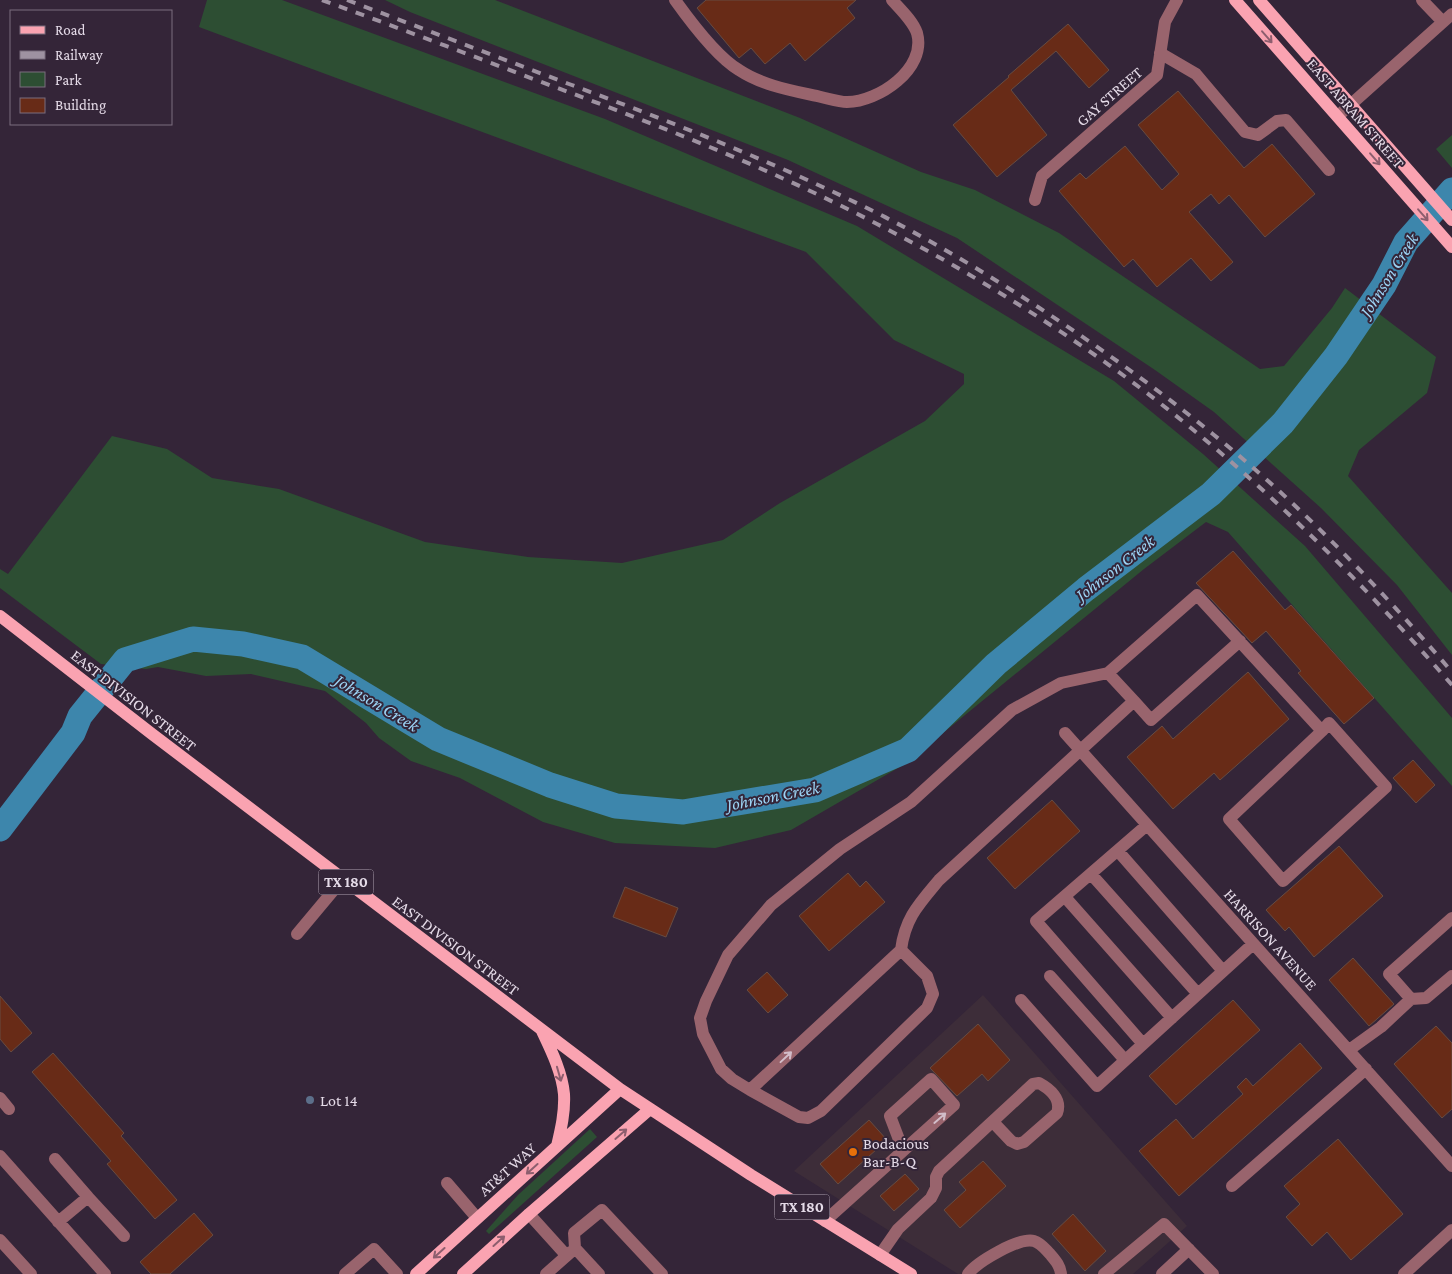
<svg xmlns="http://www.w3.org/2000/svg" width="1452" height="1274" viewBox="0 0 1452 1274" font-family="'Crimson Pro',serif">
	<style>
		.commercial { fill: #3d2d39 }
		.green { fill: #2d4e33 }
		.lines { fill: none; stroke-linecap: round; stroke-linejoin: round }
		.river { stroke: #3d86ac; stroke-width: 25 }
		.building { fill: #682b17; stroke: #674c42 }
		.minor { stroke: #99646d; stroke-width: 12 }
		.major { stroke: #faa3b1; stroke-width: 12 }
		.rail { stroke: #9e92a1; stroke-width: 4; stroke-dasharray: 9 9; stroke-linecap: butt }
		.oneway { stroke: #8d5e6e }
		.oneway2 { stroke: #d2bdc9 }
		.service-dot { fill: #5c6f8a; stroke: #342538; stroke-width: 2 }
		.food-dot { fill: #e8710a; stroke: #342538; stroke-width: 2 }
		.labels { text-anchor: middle; stroke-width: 4; stroke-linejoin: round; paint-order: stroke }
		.shield { fill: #342538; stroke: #b0a4b3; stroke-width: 1 }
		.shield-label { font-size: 15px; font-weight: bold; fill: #e5dbe8 }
		.street-label { font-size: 16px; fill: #e5dbe8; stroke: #342538 }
		.poi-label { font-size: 16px; fill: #e5dbe8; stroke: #342538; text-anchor: start }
		.water-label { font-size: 18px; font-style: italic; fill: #9cd4f5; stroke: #342538 }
	</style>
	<rect width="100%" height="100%" fill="#342538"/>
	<!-- commercial -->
	<path class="commercial" d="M983,995L1187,1226L1133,1274H958L794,1171Z"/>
	<!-- green -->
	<path class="green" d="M207,0H282L605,119L857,226L1114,381L1203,454L1305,546L1452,718V786L1228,532L1206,522L1144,569L905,764L791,830L715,848L615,843L543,822L460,778L411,761L379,738L366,723L325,691L251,674L206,676L158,667L146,669L101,664L0,588V569L8,574L112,436L167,449L212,478L279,489L425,542L528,557L622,563L723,540L780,503L925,421L964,384V374L894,340L806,252L199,27Z
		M385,0H495L800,118L921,172L975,190L1059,233L1260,369L1284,366L1332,308L1345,288L1436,357L1427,393L1359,450L1348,476L1452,593V655L1397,585L1321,508L1214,412L1155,370L957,238L788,160L410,12Z
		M1452,135V168L1436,149Z
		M590,1129L597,1137L489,1234L486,1231L518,1195Z"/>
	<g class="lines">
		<!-- river -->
		<path class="river" d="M0,829L73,733L80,716L125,660L193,639L243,644L302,657L438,739L550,785L616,806L683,812L815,790L908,750L996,664L1086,589L1211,494L1283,423L1336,356L1384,285L1406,242L1452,190"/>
	</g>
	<!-- building -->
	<path class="building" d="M706,0H856L847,8L855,18L805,61L790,43L765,64L751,48L739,58L697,8Z
		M1068,24L1109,70L1089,88L1056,51L1011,90L1047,135L997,177L953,125L1009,77L1008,76Z
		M1178,91L1244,168L1272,144L1315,194L1265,237L1229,195L1219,204L1211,194L1189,212L1233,262L1211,281L1191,258L1157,287L1133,259L1124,267L1059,191L1080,173L1086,179L1125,146L1162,190L1179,174L1138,125Z
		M1233,551L1285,610L1291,605L1374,698L1344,724L1298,673L1301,671L1266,631L1252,643L1196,583Z
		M1248,672L1289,719L1220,780L1214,773L1173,809L1127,757L1162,726L1173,739Z
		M1413,760L1435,785L1416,803L1393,778Z
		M1052,800L1080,831L1015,889L987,858Z
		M1339,846L1383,896L1314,957L1289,927L1285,931L1266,910Z
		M848,873L860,887L866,881L885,902L829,951L799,916Z
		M625,887L678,908L666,937L613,917Z
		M1353,958L1394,1004L1369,1026L1329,980Z
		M767,972L788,995L768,1013L747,990Z
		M0,996L32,1033L11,1052L0,1039Z
		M1233,1000L1260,1030L1176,1105L1149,1076Z
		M978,1024L1010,1060L988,1081L982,1074L957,1096L930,1068Z
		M1436,1026L1452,1043V1109L1442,1118L1394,1064Z
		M1300,1043L1322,1068L1179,1196L1139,1151L1176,1119L1193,1139L1243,1094L1237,1087L1246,1078L1253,1086Z
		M53,1053L124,1133L121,1136L177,1200L155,1219L107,1164L111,1161L32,1072Z
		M869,1120L887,1140L838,1184L820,1164Z
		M1338,1139L1403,1214L1351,1260L1327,1232L1312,1246L1286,1217L1300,1204L1284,1186Z
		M983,1161L1006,1186L960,1228L944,1210L966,1190L959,1182Z
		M905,1174L919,1189L894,1211L880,1196Z
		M194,1213L213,1235L170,1274H151L140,1262Z
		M1073,1214L1106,1251L1085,1271L1052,1234Z"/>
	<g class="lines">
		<!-- minor -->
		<path class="minor" d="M675,0C690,21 717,57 739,70C763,86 794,91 821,97C830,99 839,102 847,102C878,102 927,69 917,33C913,21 900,9 892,0
			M1422,0L1443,22
			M1160,53L1196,74L1245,132L1258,135L1277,121L1286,120L1329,170
			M1338,116L1452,14
			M1035,200L1042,176L1157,75L1165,22L1177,0
			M1108,673L1061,683L1012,710L911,802L840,849L771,905L728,955L706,1001L700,1018L703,1034L721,1069L732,1079L750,1090L799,1117L808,1118L821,1111L927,1008L933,994L927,976L901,950C905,918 919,904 939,880L1134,701L1108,673L1197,595L1322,731L1229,819L1283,881L1386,787L1329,723L1322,731
			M1134,701L1151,720L1240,641
			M1065,733L1452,1166
			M1118,851L1223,971
			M1091,874L1198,994
			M1065,897L1172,1018
			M297,934L343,879
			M1050,976L1125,1060
			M1411,999L1389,974L1452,918
			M1021,1000L1097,1086L1253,944
			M1143,1044L1036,921L1147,825
			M1349,1050L1381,1027L1411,999L1426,998L1452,976
			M750,1090L901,950
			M0,1098L9,1109
			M0,1156L105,1274
			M55,1159L88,1197
			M447,1183L477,1218
			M1232,1186L1366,1069
			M529,1214L566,1255
			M825,1221L954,1105L931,1079L890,1116L903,1150
			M58,1222L88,1197L124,1236
			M0,1240L31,1274
			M880,1255L898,1229L931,1198L936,1188V1177L939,1171L1033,1084L1039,1083C1050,1089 1062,1099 1057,1113L1024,1142L1017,1144L1011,1141L993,1122
			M345,1274L374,1249L397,1274
			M546,1274L572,1251
			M599,1274L575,1248L574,1233L602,1210L662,1274
			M968,1274C977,1262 1019,1237 1034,1241C1041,1243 1045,1249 1050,1254C1055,1260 1060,1265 1061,1274
			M1104,1274L1164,1224L1213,1274
			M1162,1274L1189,1249
			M1404,1274L1452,1230"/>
		<!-- major -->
		<path class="major" d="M1235,0L1452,247
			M1259,0L1452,220
			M0,616L152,734L620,1089L751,1175L911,1274
			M542,1031C551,1050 562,1072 564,1094C565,1112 561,1129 557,1146
			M416,1274L620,1089
			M463,1274L529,1214L650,1109"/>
		<!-- rail -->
		<path class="rail" d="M322,0C393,26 465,53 536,80C652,123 768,167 877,224C955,264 1031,310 1102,360C1232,452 1347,565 1452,685
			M347,0C421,28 495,56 569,84C674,123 779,164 879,214C934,242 987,274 1038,307C1099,347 1158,389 1214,435C1301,505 1379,587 1452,672"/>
	</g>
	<!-- one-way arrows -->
	<defs><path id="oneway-shaft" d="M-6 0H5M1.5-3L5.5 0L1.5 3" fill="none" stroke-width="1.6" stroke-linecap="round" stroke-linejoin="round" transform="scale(1.25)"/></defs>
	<g class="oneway">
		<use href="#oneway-shaft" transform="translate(1267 37) rotate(49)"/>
		<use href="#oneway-shaft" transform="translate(1375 159) rotate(49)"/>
		<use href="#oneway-shaft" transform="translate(1423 215) rotate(49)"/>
		<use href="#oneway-shaft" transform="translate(559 1074) rotate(74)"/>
		<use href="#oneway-shaft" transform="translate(621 1134) rotate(-41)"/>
		<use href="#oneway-shaft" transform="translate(532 1169) rotate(138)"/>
		<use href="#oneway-shaft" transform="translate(499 1241) rotate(-42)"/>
		<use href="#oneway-shaft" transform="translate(439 1253) rotate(138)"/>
	</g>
	<g class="oneway2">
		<use href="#oneway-shaft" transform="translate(786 1057) rotate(-43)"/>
		<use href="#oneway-shaft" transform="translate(940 1118) rotate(-41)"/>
	</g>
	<!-- markers -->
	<circle class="service-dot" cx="310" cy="1100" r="5"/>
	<circle class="food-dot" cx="853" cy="1152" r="5"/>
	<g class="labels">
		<!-- shield labels -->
		<g class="shield">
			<rect x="318.5" y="869.5" width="55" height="25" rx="4"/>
			<rect x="774.5" y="1194.5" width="55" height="25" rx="4"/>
		</g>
		<g class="shield-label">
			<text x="346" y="887">TX 180</text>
			<text x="802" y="1212">TX 180</text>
		</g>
		<!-- street labels -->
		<g class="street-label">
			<text transform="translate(1109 96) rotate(-41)" y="6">GAY STREET</text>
			<text transform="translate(1356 113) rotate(49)" y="6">EAST ABRAM STREET</text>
			<text transform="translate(134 700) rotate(38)" y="6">EAST DIVISION STREET</text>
			<text transform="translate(1271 939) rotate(48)" y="6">HARRISON AVENUE</text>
			<text transform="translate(456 945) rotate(37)" y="6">EAST DIVISION STREET</text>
			<text transform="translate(507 1169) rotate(-42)" y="6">AT&amp;T WAY</text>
		</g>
		<!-- poi labels -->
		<g class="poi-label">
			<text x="320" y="1106">Lot 14</text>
			<text x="863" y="1149">Bodacious<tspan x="863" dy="18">Bar-B-Q</tspan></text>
		</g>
		<!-- water labels -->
		<g class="water-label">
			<text transform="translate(1389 275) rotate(-58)" y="6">Johnson Creek</text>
			<text transform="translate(1115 568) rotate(-38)" y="6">Johnson Creek</text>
			<text transform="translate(377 703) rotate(31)" y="6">Johnson Creek</text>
			<text transform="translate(773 796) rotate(-11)" y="6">Johnson Creek</text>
		</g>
	</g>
	<!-- legend -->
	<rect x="10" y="10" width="162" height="115" fill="#342538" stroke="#7b6e7e"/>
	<rect x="20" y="26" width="25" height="8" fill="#faa3b1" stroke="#7b6e7e"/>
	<text x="55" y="35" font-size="15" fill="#e5dbe8">Road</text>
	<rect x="20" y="51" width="25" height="8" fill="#9e92a1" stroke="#7b6e7e"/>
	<text x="55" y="60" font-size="15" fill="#e5dbe8">Railway</text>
	<rect x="20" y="72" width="25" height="15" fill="#2d4e33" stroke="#7b6e7e"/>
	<text x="55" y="85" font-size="15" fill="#e5dbe8">Park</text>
	<rect x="20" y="98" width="25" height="15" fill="#682b17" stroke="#7b6e7e"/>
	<text x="55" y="110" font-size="15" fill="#e5dbe8">Building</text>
</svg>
